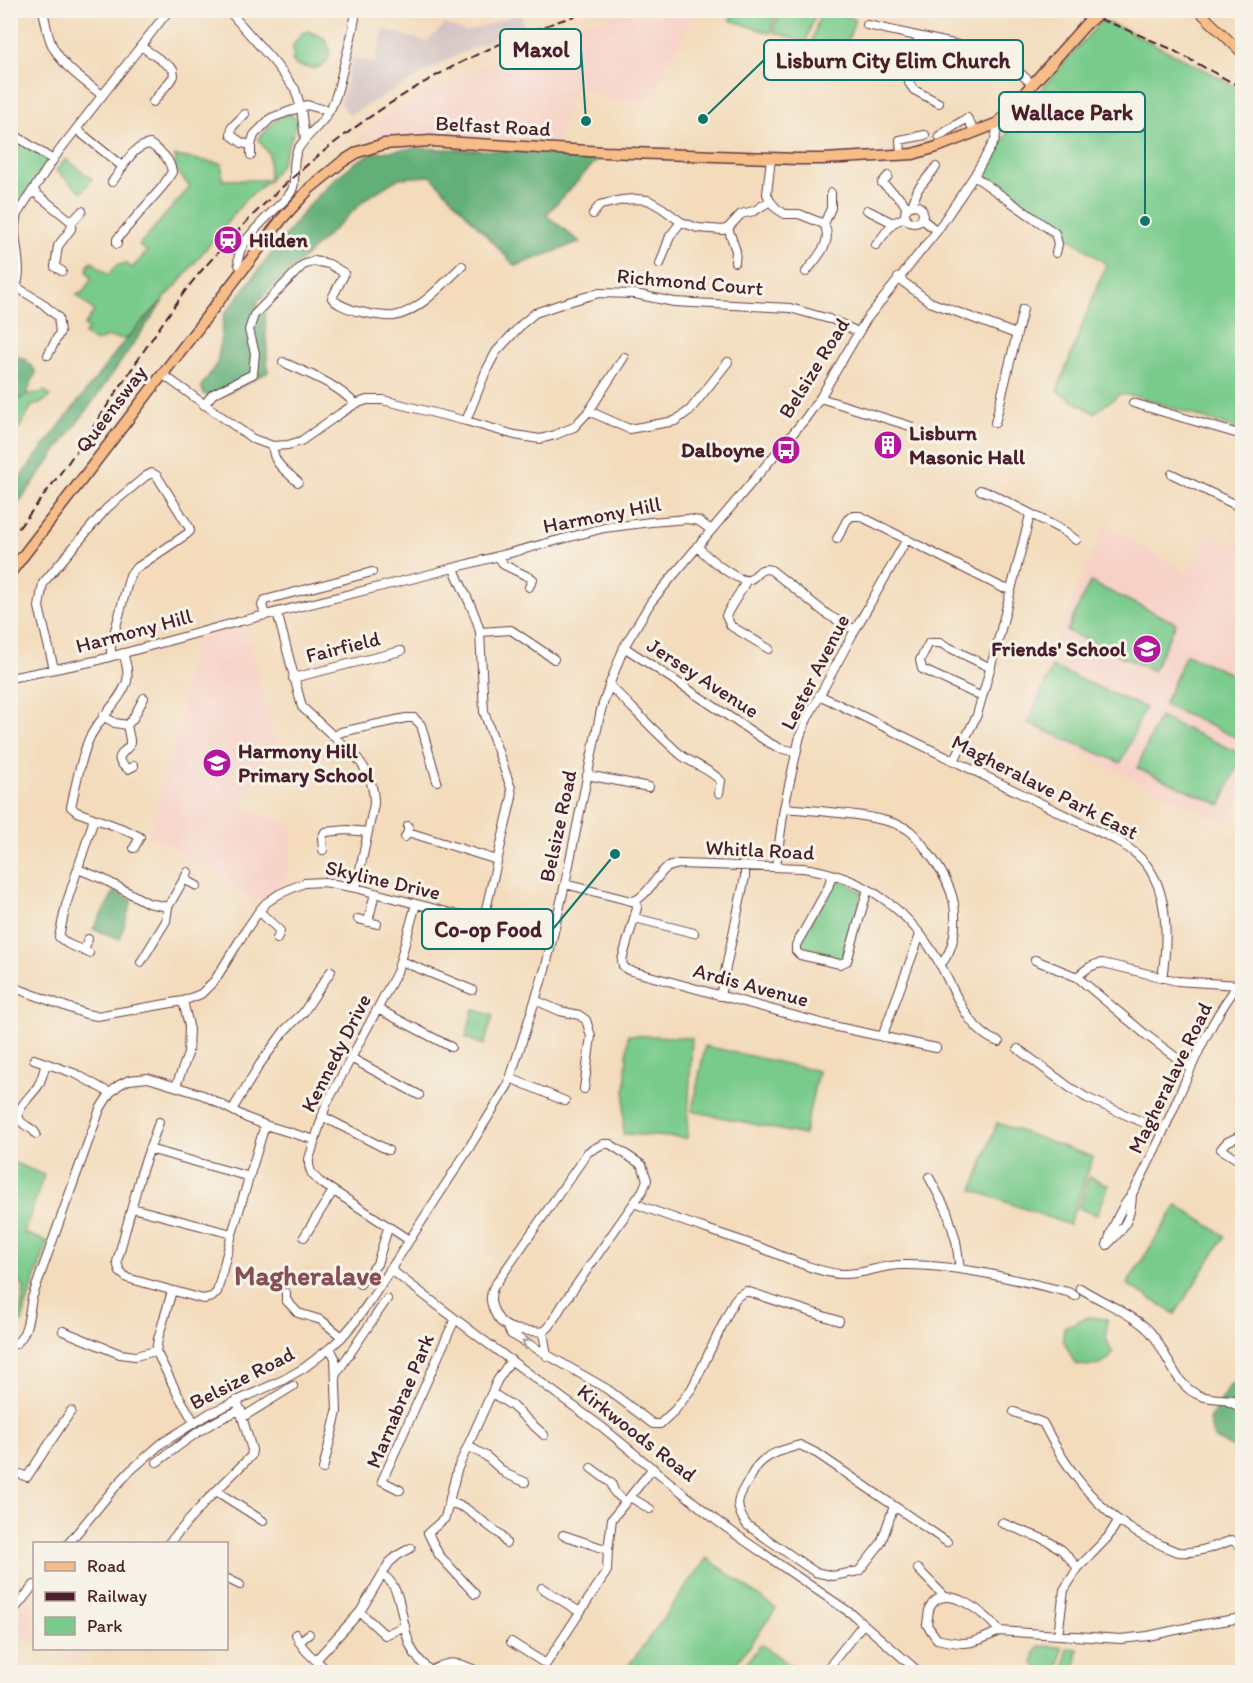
<svg xmlns="http://www.w3.org/2000/svg" width="1253" height="1683" viewBox="0 0 1253 1683" font-family="Itim,sans-serif">
	<style>
		.built { fill: #f7d1c7 }
		.industrial { fill: #d2bfc0 }
		.green { fill: #79cb8c; stroke: #62755c; stroke-width: 1.5 }
		.forest { fill: #62af78; stroke: #566752; stroke-width: 1.5 }
		.lines { fill: none; stroke-linecap: round; stroke-linejoin: round }
		.minor-casing { stroke: #633b41; stroke-width: 10 }
		.major-casing { stroke: #633b41; stroke-width: 11 }
		.highway-casing { stroke: #633b41; stroke-width: 13 }
		.minor { stroke: #fff; stroke-width: 8 }
		.major { stroke: #f7bd88; stroke-width: 9 }
		.highway { stroke: #f7bd88; stroke-width: 10 }
		.rail { stroke: #4a1f2b; stroke-width: 2; stroke-dasharray: 9 4.5; stroke-linecap: butt }
		.highway-bridge-casing { stroke: #633b41; stroke-width: 13; stroke-linecap: butt }
		.highway-bridge { stroke: #f7bd88; stroke-width: 10 }
		.oneway { stroke: #ae9aa0 }
		.labels { text-anchor: middle; stroke-width: 6; stroke-linejoin: round; paint-order: stroke }
		.street-label { font-size: 21px; fill: #4a1f2b; stroke: #f7f3e8 }
		.poi-label { font-size: 21px; font-weight: bold; fill: #4a1f2b; stroke: #f7f3e8; text-anchor: start }
		.district-label { font-size: 27px; font-weight: bold; fill: #864e55; stroke: #f7f3e8 }
		.leader { fill: none; stroke: #0f766e; stroke-width: 2 }
		.callout-dot { fill: #0f766e; stroke: #f7f3e8; stroke-width: 2 }
		.callout { fill: #f7f3e8; stroke: #0f766e; stroke-width: 2 }
		.callout-label { font-size: 22px; text-anchor: middle; font-weight: bold; fill: #4a1f2b }
	</style>
	<rect width="100%" height="100%" fill="#f7f3e8"/>
	<filter id="ink" filterUnits="userSpaceOnUse"><feTurbulence type="fractalNoise" baseFrequency=".0167" numOctaves="2"/><feDisplacementMap in="SourceGraphic" scale="12" xChannelSelector="R" yChannelSelector="G"/><feConvolveMatrix kernelMatrix="1 2 1 2 8 2 1 2 1" color-interpolation-filters="sRGB"/></filter>
	<filter id="wash" filterUnits="userSpaceOnUse"><feTurbulence type="fractalNoise" baseFrequency=".008" numOctaves="4" result="noise"/><feDisplacementMap in="SourceGraphic" scale="24" xChannelSelector="R" yChannelSelector="G"/><feGaussianBlur stdDeviation="1.35" result="paint"/><feColorMatrix in="noise" values="0 0 0 0 0 0 0 0 0 0 0 0 0 0 0 0 0 1.4 0 .05"/><feComposite in="paint" operator="in"/></filter>
	<g filter="url(#wash)">
		<rect width="100%" height="100%" fill="#f3dbbb"/>
		<!-- built -->
		<path class="built" d="M633,11H696L648,101L600,100L601,91L572,88L571,98H568L567,112L557,142L416,134L388,135L352,143L379,120L427,92L495,59L581,24Z
			M1105,524L1187,573L1210,533L1235,547L1242,534V793L1229,825L1020,725Z
			M245,624L274,736L278,747L253,779L244,809L292,825L287,881L257,902L252,900L222,877V875L149,835L185,698L181,697L195,640Z
			M34,1593V1641L23,1639L11,1640V1625Z
			M51,1649H86L75,1663Z"/>
		<!-- industrial -->
		<path class="industrial" d="M521,13L524,25L451,58L350,115L340,105L352,58L375,63L384,29L426,42L446,24L466,32Z"/>
		<!-- green -->
		<path class="green" d="M733,11V10L777,11L770,33L730,20Z
			M780,11H816L806,42L773,32Z
			M821,11H830L855,19L844,54L811,44Z
			M1101,21L1124,29L1221,78L1242,91V431L1140,397L1120,394L1094,413L1057,391L1106,264L987,179L983,172L1014,123L1026,114L1032,106L1036,95Z
			M308,31L324,38C339,59 321,75 299,65L297,66L292,60L294,59C291,43 295,44 302,33Z
			M286,114L293,116L298,121L281,164L269,180L246,199L176,286L126,339L107,337L96,342L84,334L89,329L84,326L94,311L77,295L83,292L91,280L90,275L87,272L88,266L91,261L108,275L117,265L127,264L132,268L147,252L139,245L190,187L176,170L175,156L222,164V180H269V154L258,139L279,117Z
			M10,136L45,158L47,161L45,166L11,216Z
			M66,159L92,179L82,192L56,171Z
			M11,228L16,276L11,292Z
			M45,391L50,395C47,402 38,404 32,406L13,439L11,457C11,438 3,403 26,395C33,392 36,395 45,391Z
			M1090,582L1176,623L1153,671L1067,631Z
			M1186,654L1242,679V740L1164,705Z
			M1052,667L1145,708L1121,763L1028,723Z
			M1159,717L1242,754L1221,805L1137,768Z
			M840,881L848,883L862,892L846,956L838,960L802,952L798,947L831,886Z
			M473,1009L493,1016L484,1045L466,1038Z
			M628,1035L692,1038L687,1138L623,1134Z
			M705,1046L818,1071L804,1135L692,1111Z
			M997,1123L1093,1157L1069,1225L973,1190Z
			M10,1161L44,1175L24,1233L48,1242L27,1303L22,1323L19,1321L24,1288L11,1271Z
			M1089,1177L1109,1185L1097,1215L1078,1208Z
			M1177,1205L1225,1236L1175,1314L1127,1284Z
			M1088,1317L1107,1319L1106,1338L1113,1354C1105,1365 1089,1368 1075,1364L1063,1339L1064,1327Z
			M707,1558L776,1609L730,1672H624Z
			M761,1644L799,1672H739Z
			M1040,1646L1062,1647L1058,1672H1042L1033,1664C1034,1657 1034,1649 1040,1646Z
			M1067,1648L1078,1649L1075,1672H1064Z"/>
		<!-- forest -->
		<path class="forest" d="M415,148L508,151L600,157L546,215L580,242L515,266L431,176L399,178L368,197L256,303L265,313L268,372L213,400L204,394L201,386L217,364L224,315L308,206L337,177L356,162L372,153Z
			M164,300L94,400L11,513V489L126,339Z
			M11,354L26,360L36,372L27,394L17,401L11,411Z
			M114,892L132,900L120,939L93,929Z
			M1231,1384L1242,1388V1460L1241,1451L1214,1439L1209,1420Z"/>
	</g>
	<g filter="url(#ink)">
		<g class="lines">
			<!-- minor casing -->
			<g class="minor-casing">
				<path id="minor" d="M43,10C46,24 48,41 56,52C67,70 86,82 102,95
					M228,10L274,62L295,89L301,108L305,139
					M867,25L999,54L1002,56L1032,84
					M918,37L909,83L914,90L939,103
					M141,46L173,69L174,76L153,102
					M245,114L232,127L231,135L242,143L251,145
					M76,129L123,167
					M10,132L53,160
					M939,136L967,118L975,132
					M251,155V145L254,135L271,118L307,105L329,111
					M901,155L900,140L925,135
					M771,158L767,194L770,201L777,209L785,214H799L824,224C834,243 816,258 806,272
					M888,176L882,183L902,200L907,209
					M974,176L1055,233L1058,244L1056,253
					M112,182C123,169 131,146 150,144C161,152 170,158 172,172L163,186L117,239V244
					M33,191L72,222L71,229L58,246L55,267L62,271
					M905 214a9 9 0 1 1 18 0a9 9 0 1 1-18 0Z
					M912,206L918,189L936,167
					M867,210L893,223
					M593,214L600,205L622,200L635,199L648,200L662,208L681,222L698,228L723,230L728,228L741,214L754,211L770,201
					M922,219L937,231
					M72,222L82,211
					M824,224L831,208V193
					M728,228L736,251L735,262
					M876,245L893,223L906,217
					M660,264L670,236L681,222
					M243,270C222,251 278,209 289,195C299,183 290,168 297,151C304,137 317,129 326,116C336,102 339,85 343,69C348,49 354,30 356,10
					M898,278L930,302L1016,334
					M18,288L42,303L58,317L60,332L48,355
					M10,297C30,272 9,243 17,214L59,151L169,10
					M835,321L858,332
					M283,362C308,374 336,383 355,404
					M162,374L253,439L273,446L288,445L301,441L341,413L355,404L367,400H383L466,421L515,435L540,439L555,435L574,427L589,411L624,357
					M820,398L910,426
					M1133,403L1242,435
					M204,405L213,394L253,374L255,353L249,330L254,315L303,265L314,261L329,264L344,273L343,277L332,298C337,305 348,308 356,311C369,314 381,317 394,316C419,312 444,283 462,266
					M589,411L629,429L675,421L690,410L728,362
					M466,421L486,371L496,352L522,324L535,313L561,304L599,293L635,294L674,302L790,308L829,319
					M995,423L1023,309
					M273,446C272,463 286,471 298,482
					M1172,474L1242,508
					M980,490L992,494L1064,531L1076,540
					M837,539L847,520L852,516H860L1003,588L1011,589
					M697,546C705,555 740,586 751,579C759,574 759,567 771,570L828,615L855,630
					M498,556L504,565L533,579L529,587
					M454,568C462,590 475,609 480,632L484,712L511,788L512,797L483,922
					M746,581C740,594 732,603 726,616L731,626L769,649
					M277,612L302,707L358,759C369,773 374,786 374,804L356,888
					M265,615L262,605L265,600L372,572
					M480,632L511,630L554,659
					M624,647L766,741L779,748L796,752
					M123,653C126,662 129,672 127,681C121,701 98,719 89,739C80,761 76,784 71,807L77,812L126,830L140,837L134,848
					M54,669L39,607L43,583L107,508L146,476L152,473L157,476L189,527L190,531L187,534L135,569L130,575L111,645V656
					M10,678L95,661L241,621L419,577L604,528L651,522L687,519L699,521L711,530
					M293,678L401,651
					M609,685C633,708 656,733 681,755C693,764 711,770 721,781L719,793
					M819,695L1116,840C1131,849 1145,859 1153,875C1169,904 1167,947 1162,978
					M982,697L922,669L920,660L929,643H940L991,668
					M103,716L115,723L127,725L130,740V745C122,754 112,759 128,769L134,766
					M127,725L132,720L144,698
					M334,737L341,732L406,718H414L421,725L437,781
					M954,761L977,715L998,641L1030,515
					M587,775L649,787
					M784,808C814,811 888,814 910,831C919,838 926,850 933,859C943,873 951,887 954,904C957,924 955,950 940,965
					M408,832L497,860
					M405,837L408,832V826
					M323,850L322,838L325,832L347,830L367,832
					M776,866L784,808L800,736L807,719L855,630L907,539
					M78,869L103,879L148,903L168,907L188,872
					M832,874L828,888L796,945V951L800,955L840,964L847,961L868,889
					M184,879L197,886
					M565,884L631,901C644,901 655,878 665,869C669,866 674,865 679,864L803,868C864,876 910,910 940,964C954,990 969,1033 999,1042
					M636,901L637,908L622,960L623,966L628,970L828,1025L936,1048
					M259,911L280,931L277,939
					M635,918L694,933
					M358,919L377,924
					M368,922L375,893
					M84,951L88,939
					M89,953L68,944L59,937L66,905L94,819
					M1035,960L1077,977L1145,1034L1190,1068
					M401,961L472,990
					M141,962L166,921L168,907
					M1077,977C1086,969 1092,964 1103,963L1177,981L1238,985
					M10,986L86,1014L97,1016L183,1001L201,994L215,980L246,930L259,911L266,903L279,894L304,883L324,882L356,888L552,940
					M720,996L745,877V867
					M535,1000L560,1011L579,1015L586,1020L591,1036L584,1089
					M378,1009L451,1047
					M882,1037L920,935
					M1018,1049L1069,1087L1087,1098L1163,1131
					M351,1058L419,1095
					M34,1059L76,1074L110,1093
					M510,1078L565,1101
					M176,1086L188,1054L189,1026L183,1001
					M232,1110L260,1064L285,1030L303,1013L331,971
					M322,1116L388,1150
					M159,1122L141,1173L117,1262L120,1272L127,1278L203,1299L212,1297L217,1292L232,1234L265,1125
					M36,1134C32,1126 22,1127 19,1118C15,1109 33,1094 38,1086C42,1079 44,1071 46,1063
					M1242,1135L1227,1142L1221,1149L1242,1162
					M603,1144H610L642,1165L647,1180L643,1190L563,1304L549,1327L543,1332C522,1330 503,1333 494,1311C490,1301 490,1297 493,1288L588,1152Z
					M149,1149L250,1177
					M929,1177L947,1211L956,1241L960,1269
					M634,1203C675,1220 718,1232 759,1247C780,1255 821,1274 842,1274C862,1275 881,1265 901,1265C957,1264 1013,1279 1068,1292L1075,1296
					M132,1208L232,1234
					M304,1237L333,1191
					M409,1240L320,1182C312,1175 308,1170 309,1159L326,1105L397,972L416,904
					M1108,1244C1125,1227 1131,1219 1132,1195
					M1107,1245C1111,1232 1116,1219 1123,1207C1126,1202 1130,1197 1133,1192C1143,1176 1150,1159 1158,1143C1184,1088 1203,1028 1242,980
					M390,1269L483,1340L602,1427L717,1521L748,1543L852,1614L919,1672
					M360,1284L377,1264L388,1228
					M1080,1288C1100,1301 1126,1311 1144,1326C1167,1344 1171,1386 1201,1396C1215,1400 1229,1399 1242,1401
					M172,1291L158,1339L156,1351L177,1393L194,1422
					M286,1293V1300L298,1313L321,1320L342,1337
					M508,1328L511,1334L607,1389L653,1424H660L675,1410L692,1388L734,1301L738,1296L746,1291L839,1321
					M63,1331L120,1354L135,1356L156,1351
					M543,1332L547,1356
					M10,1343L15,1344C28,1336 29,1312 32,1298L100,1109L110,1093L119,1085L129,1080L148,1078L203,1095L247,1118L265,1125L315,1140
					M336,1374L387,1299
					M492,1393L511,1405L544,1435
					M1227,1401L1242,1408
					M1014,1412L1043,1423C1068,1473 1105,1521 1157,1543C1164,1546 1172,1551 1179,1552C1196,1554 1216,1546 1232,1540L1242,1547
					M243,1417L293,1386
					M468,1446L486,1456L506,1474L525,1482
					M157,1462C184,1442 209,1421 241,1410
					M591,1468L611,1483L615,1493L626,1502
					M323,1469L337,1412L335,1358L330,1348
					M10,1470L27,1477L71,1411
					M400,1490L382,1481L455,1319
					M216,1491L263,1521
					M630,1497L650,1509
					M450,1502L465,1508L501,1535L506,1543
					M894,1506L881,1543L859,1571L833,1576L815,1572L747,1525C733,1506 737,1497 750,1478C753,1473 756,1466 761,1462C772,1452 787,1449 800,1445L818,1454L947,1542
					M1002,1523L1048,1541L1062,1550L1078,1568
					M563,1535L608,1550
					M68,1544L116,1486L130,1471L162,1443L210,1413L283,1380L304,1368L330,1348L342,1337L355,1322L372,1298L464,1156L508,1085L546,966L565,884L601,710L610,683L624,647L651,602L805,419L820,398L866,320L937,231L974,176L995,140L998,123
					M168,1544L206,1501L251,1456L252,1450L237,1400
					M918,1569L944,1596
					M383,1575C403,1587 401,1625 410,1645C414,1656 423,1664 431,1672
					M226,1578L240,1585
					M542,1588L580,1612
					M475,1594L439,1555L428,1533L445,1518L457,1470L497,1381L511,1360
					M360,1612L385,1635L405,1626
					M10,1615L34,1585
					M999,1631C988,1615 945,1580 930,1607C928,1612 928,1620 927,1625L937,1639C965,1646 974,1644 999,1631L1121,1639L1148,1636L1204,1624L1242,1618
					M296,1634C301,1650 317,1661 329,1672
					M1058,1635L1064,1590L1078,1568L1108,1537L1118,1521
					M299,1642L309,1634
					M511,1642L546,1664L607,1571L608,1550L612,1519L653,1468
					M316,1660L360,1612L389,1563L398,1555L411,1548
					M430,1672C447,1660 460,1661 478,1672
					M825,1672L863,1624"/>
			</g>
			<!-- major casing -->
			<g class="major-casing">
				<path id="major" d="M1198,10L1242,53"/>
			</g>
			<!-- highway casing -->
			<g class="highway-casing">
				<path id="highway" d="M10,573L281,220L310,188L342,162L358,152L384,144L430,141L604,152L797,159H823L913,154L937,147L998,123L1086,24"/>
			</g>
			<!-- minor -->
			<use href="#minor" class="minor"/>
			<!-- major -->
			<use href="#major" class="major"/>
			<!-- highway -->
			<use href="#highway" class="highway"/>
			<!-- rail -->
			<path class="rail" d="M1074,10L1121,27L1169,48L1242,88
				M10,539C41,500 71,460 99,418C127,377 154,334 183,294C195,277 210,261 224,246C322,136 452,50 595,10"/>
			<!-- highway-bridge casing -->
			<g class="highway-bridge-casing">
				<path id="highway-bridge" d="M1086,24L1102,10"/>
			</g>
			<!-- highway-bridge -->
			<use href="#highway-bridge" class="highway-bridge"/>
		</g>
		<!-- one-way arrows -->
		<defs><path id="oneway-chevron" d="M-2-3.5L2.5 0L-2 3.5" fill="none" stroke-width="1.6" stroke-linecap="round" stroke-linejoin="round" transform="scale(1.5)"/></defs>
		<use class="oneway" href="#oneway-chevron" transform="translate(526 1343) rotate(-149)"/>
	</g>
	<!-- icons -->
	<defs>
		<g id="station-disc" transform="scale(1.5)"><circle r="9.5" fill="#b5179e" stroke="#f7f3e8"/><path d="M-3-6H3Q5-6 5-4V2Q5 4 3 4L4.5 6H3L1.5 4h-3L-3 6H-4.5L-3 4Q-5 4-5 2V-4Q-5-6-3-6ZM-3.5-4v3h7v-3ZM-3.5 1v1.5H-2V1ZM2 1v1.5H3.5V1Z" fill="#fff"/></g>
		<g id="building-disc" transform="scale(1.5)"><circle r="9.5" fill="#b5179e" stroke="#f7f3e8"/><path d="M-4-6H4V6H1V3H-1V6H-4ZM-2.5-4.3h1.7v1.8h-1.7ZM.8-4.3h1.7v1.8H.8ZM-2.5-1h1.7V.8h-1.7ZM.8-1h1.7V.8H.8Z" fill="#fff"/></g>
		<g id="bus-disc" transform="scale(1.5)"><circle r="9.5" fill="#b5179e" stroke="#f7f3e8"/><path d="M-5-6H5V4H4V6H2V4H-2V6H-4V4H-5ZM-3.5-4V0h7V-4ZM-3.5 1.2v1.5H-2V1.2ZM2 1.2v1.5H3.5V1.2Z" fill="#fff"/></g>
		<g id="school-disc" transform="scale(1.5)"><circle r="9.5" fill="#b5179e" stroke="#f7f3e8"/><path d="M0-5L7-2L0 1L-7-2ZM-4 1L0 2.5L4 1V4Q0 6-4 4Z" fill="#fff"/></g>
	</defs>
	<g fill-rule="evenodd">
		<use href="#station-disc" x="228" y="240"/>
		<use href="#building-disc" x="888" y="445"/>
		<use href="#bus-disc" x="786" y="450"/>
		<use href="#school-disc" x="1147" y="649"/>
		<use href="#school-disc" x="217" y="763"/>
	</g>
	<g class="labels">
		<!-- street labels -->
		<g class="street-label">
			<text transform="translate(493 126) rotate(3)" y="7">Belfast Road</text>
			<text transform="translate(690 282) rotate(5)" y="7">Richmond Court</text>
			<text transform="translate(814 368) rotate(-58)" y="7">Belsize Road</text>
			<text transform="translate(111 409) rotate(-53)" y="7">Queensway</text>
			<text transform="translate(602 515) rotate(-11)" y="7">Harmony Hill</text>
			<text transform="translate(134 631) rotate(-15)" y="7">Harmony Hill</text>
			<text transform="translate(343 647) rotate(-14)" y="7">Fairfield</text>
			<text transform="translate(815 672) rotate(-63)" y="7">Lester Avenue</text>
			<text transform="translate(703 678) rotate(33)" y="7">Jersey Avenue</text>
			<text transform="translate(1045 787) rotate(27)" y="7">Magheralave Park East</text>
			<text transform="translate(558 826) rotate(-78)" y="7">Belsize Road</text>
			<text transform="translate(760 850) rotate(3)" y="7">Whitla Road</text>
			<text transform="translate(383 880) rotate(13)" y="7">Skyline Drive</text>
			<text transform="translate(751 985) rotate(15)" y="7">Ardis Avenue</text>
			<text transform="translate(336 1053) rotate(-63)" y="7">Kennedy Drive</text>
			<text transform="translate(1170 1078) rotate(-64)" y="7">Magheralave Road</text>
			<text transform="translate(242 1378) rotate(-27)" y="7">Belsize Road</text>
			<text transform="translate(400 1401) rotate(-67)" y="7">Marnabrae Park</text>
			<text transform="translate(637 1433) rotate(38)" y="7">Kirkwoods Road</text>
		</g>
		<!-- poi labels -->
		<g class="poi-label">
			<text x="249" y="247">Hilden</text>
			<text x="909" y="440">Lisburn<tspan x="909" dy="24">Masonic Hall</tspan></text>
			<text x="765" y="457" text-anchor="end">Dalboyne</text>
			<text x="1126" y="656" text-anchor="end">Friends' School</text>
			<text x="238" y="758">Harmony Hill<tspan x="238" dy="24">Primary School</tspan></text>
		</g>
		<!-- district labels -->
		<g class="district-label">
			<text x="308" y="1285">Magheralave</text>
		</g>
	</g>
	<!-- callouts -->
	<path class="leader" d="M586 121L581 49M703 119L764 60M1145 221L1145 112M615 854L553 929"/>
	<g class="callout-dot">
		<circle cx="586" cy="121" r="6"/>
		<circle cx="703" cy="119" r="6"/>
		<circle cx="1145" cy="221" r="6"/>
		<circle cx="615" cy="854" r="6"/>
	</g>
	<g class="callout">
		<rect x="500" y="29" width="81" height="40" rx="6"/>
		<rect x="764" y="40" width="259" height="40" rx="6"/>
		<rect x="999" y="92" width="146" height="40" rx="6"/>
		<rect x="422" y="909" width="131" height="40" rx="6"/>
	</g>
	<g class="callout-label">
		<text x="541" y="57">Maxol</text>
		<text x="893" y="68">Lisburn City Elim Church</text>
		<text x="1072" y="120">Wallace Park</text>
		<text x="488" y="937">Co-op Food</text>
	</g>
	<!-- margin -->
	<rect width="1253" height="1683" fill="none" stroke="#f7f3e8" stroke-width="36"/>
	<!-- legend -->
	<rect x="33" y="1542" width="195" height="108" fill="#f7f3e8" stroke="#b29e9c" stroke-width="1.5"/>
	<rect x="45" y="1562" width="30" height="9" fill="#f7bd88" stroke="#b29e9c" stroke-width="1.5"/>
	<text x="87" y="1572" font-size="18" fill="#4a1f2b">Road</text>
	<rect x="45" y="1592" width="30" height="9" fill="#4a1f2b" stroke="#b29e9c" stroke-width="1.5"/>
	<text x="87" y="1602" font-size="18" fill="#4a1f2b">Railway</text>
	<rect x="45" y="1617" width="30" height="18" fill="#79cb8c" stroke="#b29e9c" stroke-width="1.5"/>
	<text x="87" y="1632" font-size="18" fill="#4a1f2b">Park</text>
</svg>
